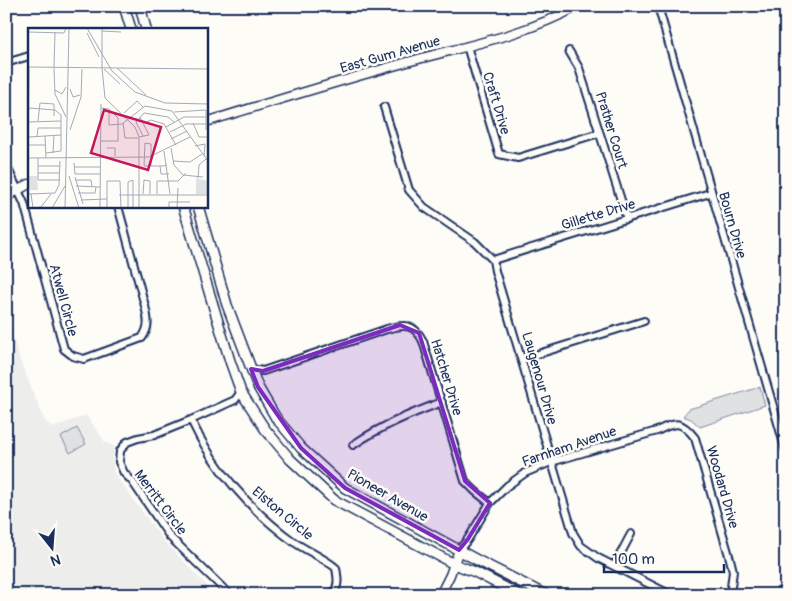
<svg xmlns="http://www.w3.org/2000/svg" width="792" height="601" viewBox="0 0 792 601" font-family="Pangolin,sans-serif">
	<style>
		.built { fill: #edeeec }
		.green { fill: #e0e1e3; stroke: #7e88a0 }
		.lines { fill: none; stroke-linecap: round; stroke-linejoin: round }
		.minor-casing { stroke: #1b2f5e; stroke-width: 10 }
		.tertiary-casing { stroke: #1b2f5e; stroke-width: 11 }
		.secondary-casing { stroke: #1b2f5e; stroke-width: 12 }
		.minor { stroke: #fdfcf7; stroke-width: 6 }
		.tertiary { stroke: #fdfcf7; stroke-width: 8 }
		.secondary { stroke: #fdfcf7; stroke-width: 9 }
		.marked { fill: #7b2cbf; fill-opacity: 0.2; stroke: #7b2cbf; stroke-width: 4; stroke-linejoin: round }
		.labels { text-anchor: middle; stroke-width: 5; stroke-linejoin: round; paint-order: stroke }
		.street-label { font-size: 14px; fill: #1b2f5e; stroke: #fdfcf7 }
		.inset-road { fill: none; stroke: #a3aaba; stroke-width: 1 }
		.view { fill: #c2185b; fill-opacity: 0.15; stroke: #c2185b; stroke-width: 2.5 }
		.inset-edge { fill: none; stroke: #1b2f5e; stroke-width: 2.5 }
	</style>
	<rect width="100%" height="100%" fill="#fdfcf7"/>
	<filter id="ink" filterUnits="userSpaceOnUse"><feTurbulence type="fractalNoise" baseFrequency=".02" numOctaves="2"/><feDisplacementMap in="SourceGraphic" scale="10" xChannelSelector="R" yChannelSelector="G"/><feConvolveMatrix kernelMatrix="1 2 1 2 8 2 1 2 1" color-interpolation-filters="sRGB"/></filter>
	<g filter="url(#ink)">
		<!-- built -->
		<path class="built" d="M6,314L21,363L44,419L52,428L86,415L105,442L115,447L112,458L114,473L163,540L211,590L212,595H6Z"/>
		<!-- green -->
		<path class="green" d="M760,387L765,405L700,427L691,419L683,416L689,409Z
			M77,428L86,444L70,453L61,437Z"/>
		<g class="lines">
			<!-- minor casing -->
			<g class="minor-casing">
				<path id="minor" d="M658,6L786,451
					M467,46L499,154L518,158L599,133
					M569,51L579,68L627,219
					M6,63L29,56
					M384,107L409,190L424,207L475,242L493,260
					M6,165L24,203L64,349L73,356L84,359L142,338C150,327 148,319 145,306L118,206
					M493,260L495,271L573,533L581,546L598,558L671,595
					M493,260L710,193
					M522,359L644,321
					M251,369L263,371L387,329C404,324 414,323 423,341L465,481L475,491L490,503
					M191,420C213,468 251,511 294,542C307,551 324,558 336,568C338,579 339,585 333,595
					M353,445C381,426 410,414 442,402
					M459,550L468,539L490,503L507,486L525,473L551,462L657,431C676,421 682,421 695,438L730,559L733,571L730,595
					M614,566L631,534
					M230,595L170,537L132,481L124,473L119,462L120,451L127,442L138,438L154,435L191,420L235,400L241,392"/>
			</g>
			<!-- tertiary casing -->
			<g class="tertiary-casing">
				<path id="tertiary" d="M206,122C274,101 343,80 411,61C466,46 528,34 578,6
					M6,197L29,184
					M440,595L450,575L459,550"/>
			</g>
			<!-- secondary casing -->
			<g class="secondary-casing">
				<path id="secondary" d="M124,6L131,29
					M140,6L146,29
					M183,206L230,361L241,392L265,429L290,459L334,500L454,564L475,572L519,595
					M198,206L227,305L258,387L276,418L301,448L345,488L477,560L546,595"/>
			</g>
			<!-- minor -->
			<use href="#minor" class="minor"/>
			<!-- tertiary -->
			<use href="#tertiary" class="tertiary"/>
			<!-- secondary -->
			<use href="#secondary" class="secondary"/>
		</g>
	</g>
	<!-- marked area -->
	<path class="marked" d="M400,325L419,333L465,481L490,503L468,539L459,550L345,488L301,448L258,387L251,369L263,371Z"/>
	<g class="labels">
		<!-- street labels -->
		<g class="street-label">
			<text transform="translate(390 54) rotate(-16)" y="5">East Gum Avenue</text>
			<text transform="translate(497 103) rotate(73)" y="5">Craft Drive</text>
			<text transform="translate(612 130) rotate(73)" y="5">Prather Court</text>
			<text transform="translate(598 214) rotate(-17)" y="5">Gillette Drive</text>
			<text transform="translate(733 225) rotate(74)" y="5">Bourn Drive</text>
			<text transform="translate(64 300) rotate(75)" y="5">Atwell Circle</text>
			<text transform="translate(447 377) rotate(73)" y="5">Hatcher Drive</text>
			<text transform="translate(540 378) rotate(74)" y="5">Laugenour Drive</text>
			<text transform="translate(569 446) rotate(-19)" y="5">Farnham Avenue</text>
			<text transform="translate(723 487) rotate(74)" y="5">Woodard Drive</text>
			<text transform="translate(388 495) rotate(30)" y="5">Pioneer Avenue</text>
			<text transform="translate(161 502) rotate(53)" y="5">Merritt Circle</text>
			<text transform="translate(283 513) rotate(40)" y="5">Elston Circle</text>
		</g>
	</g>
	<!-- overview -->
	<g transform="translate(28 28)">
		<rect width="180" height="180" fill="#fdfcf7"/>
		<path d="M0,148H9L10,162H0ZM168,150L180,153V166H168Z" fill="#e0e1e3"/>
		<path class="inset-road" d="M59,0L84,43L107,64L137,75L180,76M74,3L93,4M0,4L36,5L38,0M59,5L71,29M0,39L180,41M26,39L27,4M26,40L27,66L38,89M74,40V0M74,40L77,70L107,99L111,109V180M89,40L118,67M76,41L92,56M42,61L45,69L52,67M27,62L34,66L38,59M1,80L27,82L33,87V123L18,125M73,80L81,81L90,90V113M81,82V97L94,96L117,78L144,83L180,133M146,84L178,82V102M96,85L109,73L115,79M10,93L12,75L26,76V88M1,94L33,93M95,95L97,110H110M116,95L123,92L136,96L148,117M165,95L171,109H180M138,99L156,89H178M42,102L53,69L54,41M142,104L158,96H178M17,108L18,130M115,108L108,94L116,85L140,89L146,94M1,109L33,107M9,109L10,100H33M111,109L121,107L112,89M143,111L159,103M73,113H90M1,117H18M167,118L177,116L176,128M79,120H87V128M143,120L146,137L155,147L175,149M136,123L142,166M25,125L26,107M0,130L121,129L162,109M10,130V152H32M145,133L162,134L174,126M46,135L47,146H72M0,136L1,40M10,138H32M123,138V116L117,115L116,137L117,138H135L139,137M132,138L133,146H141M46,139H72M10,145H32M41,148L51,180M47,149L55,176M170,150L171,137L178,131M47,152H63L64,159M48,158L72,159M50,165H67L68,159M0,166L27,165L31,157L32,133M3,166L5,180L13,179L23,166M115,166L116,152L122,153V166M129,166V153H150L158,145M91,167H180M53,172L79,171M24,180L37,158M37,180L41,0M72,180L73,76M79,180V153H92L93,180M100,180V154L105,152V180M141,180V174H162M149,180L150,160"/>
		<path class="view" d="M76,82L133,99L120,142L63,125Z"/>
		<rect width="180" height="180" class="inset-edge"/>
	</g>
	<!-- margin -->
	<rect width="792" height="601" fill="none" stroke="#fdfcf7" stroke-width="25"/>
	<rect x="12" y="12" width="767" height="576" fill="none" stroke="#1b2f5e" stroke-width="2" filter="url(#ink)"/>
	<!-- north arrow -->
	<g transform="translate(52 548) rotate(163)" stroke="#fdfcf7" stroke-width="4" paint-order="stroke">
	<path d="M0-4L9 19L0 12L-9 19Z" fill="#1b2f5e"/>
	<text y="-8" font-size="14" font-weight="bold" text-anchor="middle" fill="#1b2f5e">N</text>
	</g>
	<!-- scale -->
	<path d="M604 564v8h120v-8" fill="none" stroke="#1b2f5e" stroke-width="2.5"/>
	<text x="612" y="564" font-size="15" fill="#1b2f5e" stroke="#fdfcf7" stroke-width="4" paint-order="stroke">100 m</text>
</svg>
